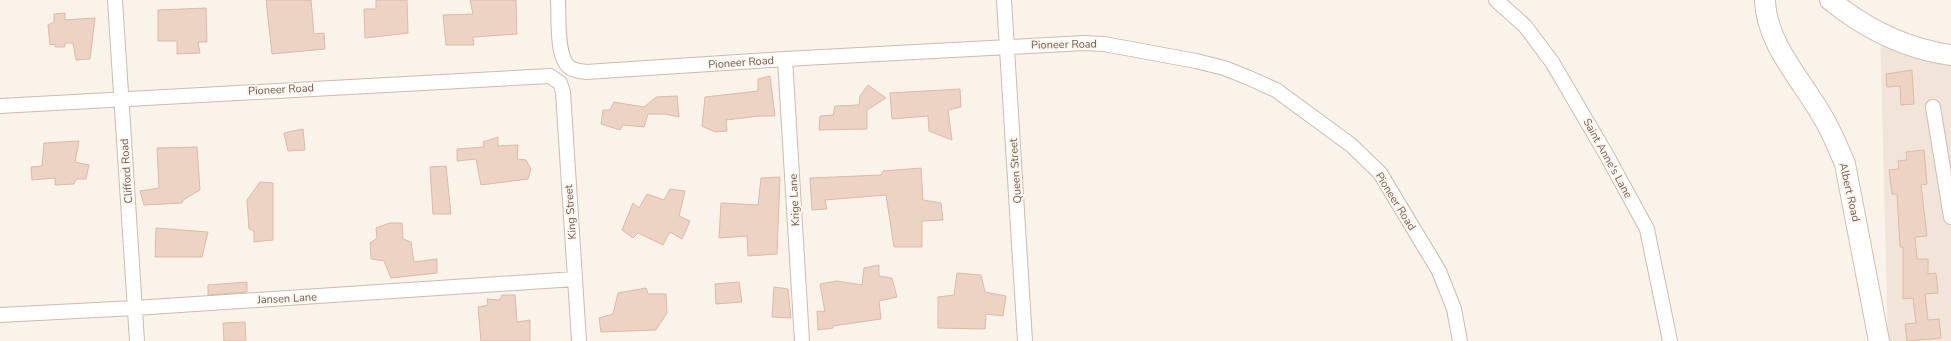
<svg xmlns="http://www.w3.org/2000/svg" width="1951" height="341" viewBox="0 0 1951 341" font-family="'Nunito Sans',sans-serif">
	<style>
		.residential { fill: #f1e5d9 }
		.building { fill: #ecd3c4; stroke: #ddbaa7 }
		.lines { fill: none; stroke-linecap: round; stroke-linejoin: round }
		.street-casing { stroke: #cbbbb0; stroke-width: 16 }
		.secondary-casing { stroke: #cfbdb1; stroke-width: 22 }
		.street { stroke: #fff; stroke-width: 14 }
		.secondary { stroke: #fff; stroke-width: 20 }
		.labels { text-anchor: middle; stroke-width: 4; stroke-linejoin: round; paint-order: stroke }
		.street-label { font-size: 11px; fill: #715b50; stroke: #fdf7ef }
	</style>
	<rect width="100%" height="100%" fill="#faf3e9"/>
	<!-- residential -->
	<path class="residential" d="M1880,31L1951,45V341H1888Z"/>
	<!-- building -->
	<path class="building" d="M266,0H311L314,34L324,33L325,49L272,54Z
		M376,0H407L408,33L365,38L364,9H376Z
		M470,0H516L517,34L473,37L474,45H446L443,15L473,14Z
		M206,8L207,42H198L200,53L177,54V41H158V10Z
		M65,13V20L95,18L90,59L76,60L73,43H65V47H55V44L50,45L48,25L54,22V14Z
		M1912,70L1914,104L1901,105L1900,86L1887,87L1886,74Z
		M770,76L775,116H760L726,120L727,131L715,132L702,126L705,97L758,91V79Z
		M868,85L886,98L867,110V129L819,130L820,116L833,115L835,106L859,105L860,96Z
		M960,89L961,107L948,110L952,140L929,131L928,116L892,119L890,93Z
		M677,96L679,117L665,114H648L644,127L623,125L620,130L601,124L603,110H610L614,102L644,107L656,97Z
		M303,129L305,150L288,151L284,133Z
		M498,137V146L518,145L517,159L526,160L531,169L528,179L481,185L476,159L457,161V149L484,147L483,142Z
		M79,141L75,162L89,165L86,179H76L74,184L55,185V178L32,180L31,167L42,166L44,143Z
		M197,147L200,190L183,200L182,203L144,205L140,191L159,188L157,148Z
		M1924,150L1927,184L1921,185L1927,236L1915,237L1917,259H1928V274L1936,273L1938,293L1925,294L1928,320L1939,319L1941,338L1907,341L1905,324L1916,323L1913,298L1903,299V247H1900L1897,194H1892L1889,170L1899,169L1898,161L1907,160L1906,152Z
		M446,166L451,214H433L430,167Z
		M921,168L923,200L941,203L943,220L922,221V247H894L886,195L825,200L827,209L812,210L810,178L881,175L883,171Z
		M780,177L777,254L748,256L747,236L719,238L721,203L758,205L761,178Z
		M260,182L273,183V240L254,242V231L249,229L247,200Z
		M670,189L685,191L679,216L690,221L682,239L670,232L663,245L638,233L633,238L622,230L633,203L639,208L647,194L664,200Z
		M390,223H402L403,239L411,242L414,262L437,259V273L391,278L384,261L371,259L370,243L377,238L376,228Z
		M156,228L208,232L202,257H155Z
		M879,265V276L892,278L897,297L879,301L881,319L833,326V328L818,330L817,311L825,312L820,284L837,281L862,285L864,268Z
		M957,273L981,275L985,292L1006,296L1003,316L986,314L985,329L938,328V297L954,295Z
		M247,282V292L208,295V285Z
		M739,282L742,302L716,304L715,284Z
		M774,287L788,289L791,318L772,317Z
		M646,288L648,294H666L667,313L656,330L601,332L599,318L613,314L618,293Z
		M502,295H515L517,322L530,320V341H481L478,307L488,305L487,299L500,300Z
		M245,322L246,341H224L223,323Z"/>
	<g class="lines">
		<!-- street casing -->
		<g class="street-casing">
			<path id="street" d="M115,0L137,341
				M558,0C559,16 556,56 569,67C574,71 580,71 586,72L785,59L1084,43L1104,44L1196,61L1224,68L1247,77L1276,90L1351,145L1380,173L1439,271L1454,309L1460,341
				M1004,0L1025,341
				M1496,0L1525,26L1552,62L1606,154L1647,229L1670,341
				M785,59L802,341
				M0,106L550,76L560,83L563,92L579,341
				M1933,107L1951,217
				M0,315L135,308L575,279"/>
		</g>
		<!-- secondary casing -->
		<g class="secondary-casing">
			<path id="secondary" d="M1765,0C1766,43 1801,79 1821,114C1831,130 1838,147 1845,164L1879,341
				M1830,0C1866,29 1905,49 1951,55"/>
		</g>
		<!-- street -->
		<use href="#street" class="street"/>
		<!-- secondary -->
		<use href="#secondary" class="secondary"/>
	</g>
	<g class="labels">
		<!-- street labels -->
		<g class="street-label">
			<text transform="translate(1064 44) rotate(-1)" y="4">Pioneer Road</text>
			<text transform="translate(741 62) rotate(-4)" y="4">Pioneer Road</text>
			<text transform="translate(281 89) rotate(-3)" y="4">Pioneer Road</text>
			<text transform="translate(1608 158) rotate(61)" y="4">Saint Anne's Lane</text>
			<text transform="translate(126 171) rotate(-94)" y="4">Clifford Road</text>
			<text transform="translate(1015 171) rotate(-94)" y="4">Queen Street</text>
			<text transform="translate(1850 192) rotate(77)" y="4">Albert Road</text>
			<text transform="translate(794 200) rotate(-93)" y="4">Krige Lane</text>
			<text transform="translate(1396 201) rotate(58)" y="4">Pioneer Road</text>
			<text transform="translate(570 212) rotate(-94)" y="4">King Street</text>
			<text transform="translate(287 298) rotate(-3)" y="4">Jansen Lane</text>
		</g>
	</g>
</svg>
